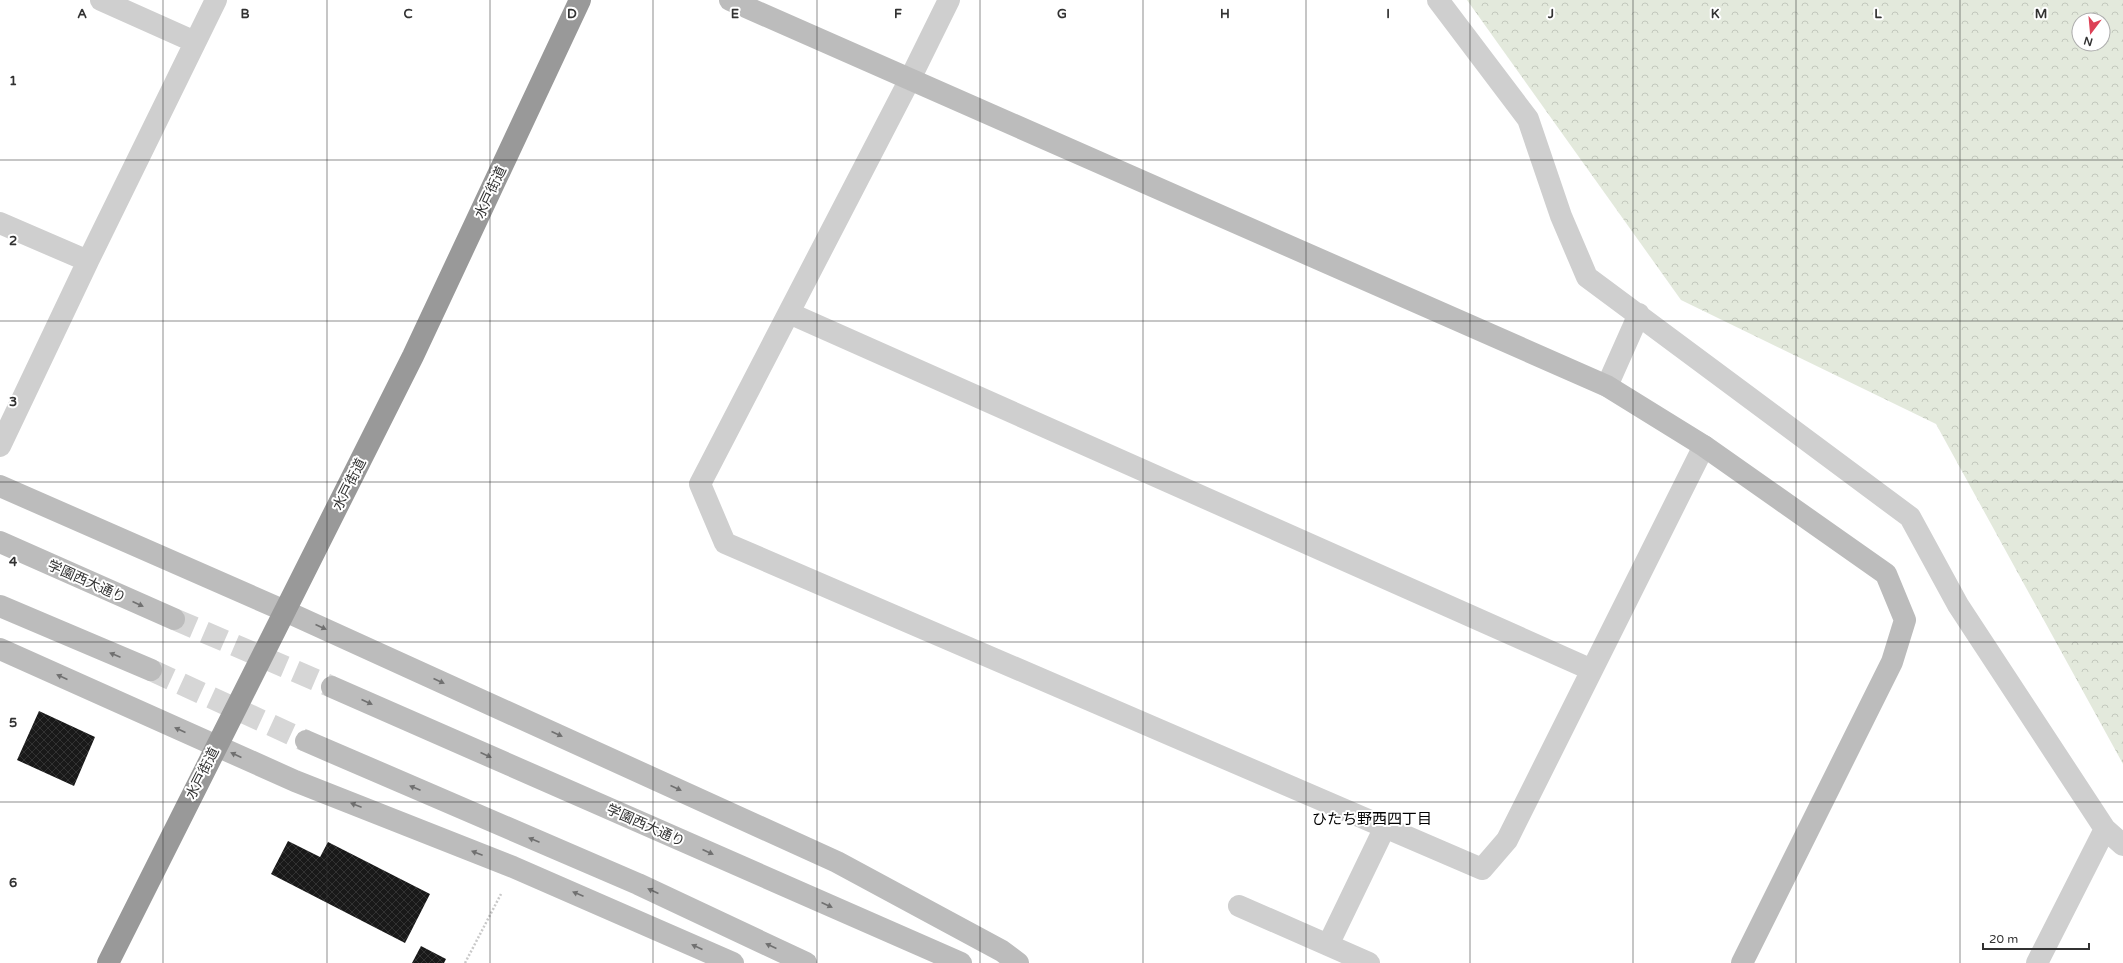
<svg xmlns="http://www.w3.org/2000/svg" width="2123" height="963" viewBox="0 0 2123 963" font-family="'Varela Round','Noto Sans JP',sans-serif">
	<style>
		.forest { fill: url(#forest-crowns); fill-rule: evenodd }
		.building { fill: url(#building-cross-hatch) }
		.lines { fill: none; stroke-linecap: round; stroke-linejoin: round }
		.secondary-tunnel { stroke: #d6d6d6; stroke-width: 22; stroke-dasharray: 22 11; stroke-linecap: butt }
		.path { stroke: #c9c9c9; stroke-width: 2.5; stroke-dasharray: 2 2; stroke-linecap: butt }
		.street { stroke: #cfcfcf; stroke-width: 22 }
		.secondary { stroke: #bcbcbc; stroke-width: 22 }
		.highway { stroke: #999; stroke-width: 22 }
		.oneway { fill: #707070 }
		.grid { fill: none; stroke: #323232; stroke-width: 1; stroke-opacity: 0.55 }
		.labels { text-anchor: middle; stroke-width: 4; stroke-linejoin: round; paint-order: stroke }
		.street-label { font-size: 14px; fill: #323232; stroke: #fff }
		.neighbourhood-label { font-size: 15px; fill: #000; stroke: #fff }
		.grid-label { font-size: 13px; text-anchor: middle; font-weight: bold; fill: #323232; stroke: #fff; stroke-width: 4; stroke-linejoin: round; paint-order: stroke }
	</style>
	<defs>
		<pattern id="forest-crowns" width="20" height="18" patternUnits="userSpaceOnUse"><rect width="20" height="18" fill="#e3e9dc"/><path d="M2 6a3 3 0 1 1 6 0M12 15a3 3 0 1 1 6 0" fill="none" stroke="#c3c8bd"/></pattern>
		<pattern id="building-cross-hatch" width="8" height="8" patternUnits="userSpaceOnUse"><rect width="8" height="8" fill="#191919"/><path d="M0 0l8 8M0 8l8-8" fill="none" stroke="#323232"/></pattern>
	</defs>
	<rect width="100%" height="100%" fill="#fff"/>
	<!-- forest -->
	<path class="forest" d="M1467,0H2123V764L1936,424L1681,300ZM2079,20H2103V44H2079Z"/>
	<!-- building -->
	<path class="building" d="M39,711L95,737L74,786L17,760Z
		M288,841L320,857L328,842L430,894L405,943L271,874Z
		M421,946L446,959L444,963H412Z"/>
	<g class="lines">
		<!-- secondary-tunnel -->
		<path class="secondary-tunnel" d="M174,619L332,687
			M151,670L306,741"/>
		<!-- path -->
		<path class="path" d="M465,963L501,894"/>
		<!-- street -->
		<path class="street" d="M101,0L195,42
			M949,0L910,79L700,484L725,543L1482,869L1507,840L1704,446
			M1438,0L1528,119L1561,216L1587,277L1910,517L1958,605L2105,829L2123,845
			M0,223L88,261L0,446
			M88,261L216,0
			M789,313L1592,670
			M1607,386L1639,314
			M1239,906L1369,963
			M1328,945L1385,827
			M2037,963L2105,829"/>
		<!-- secondary -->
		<path class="secondary" d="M730,0L1607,386L1704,446L1886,574L1905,620L1892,662L1742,963
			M0,486L285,611L837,862L1002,951L1018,963
			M0,542L174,619
			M0,606L151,670
			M0,649L295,781L513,867L733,963
			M332,687L961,963
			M306,741L638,884L806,963"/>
		<!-- highway -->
		<path class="highway" d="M108,963L413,356L580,0"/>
	</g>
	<!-- one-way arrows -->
	<defs><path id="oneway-solid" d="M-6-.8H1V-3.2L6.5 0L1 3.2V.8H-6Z"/></defs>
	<g class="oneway">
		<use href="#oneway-solid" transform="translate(138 604) rotate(24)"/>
		<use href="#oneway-solid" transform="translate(321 627) rotate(24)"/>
		<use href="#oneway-solid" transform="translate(115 655) rotate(-157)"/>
		<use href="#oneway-solid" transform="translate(62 677) rotate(-156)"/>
		<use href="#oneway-solid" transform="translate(439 681) rotate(24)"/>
		<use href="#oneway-solid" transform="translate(367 702) rotate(24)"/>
		<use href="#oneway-solid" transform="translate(180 730) rotate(-156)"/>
		<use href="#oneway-solid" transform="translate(557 734) rotate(24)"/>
		<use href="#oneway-solid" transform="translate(236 755) rotate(-155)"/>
		<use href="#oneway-solid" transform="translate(486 755) rotate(24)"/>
		<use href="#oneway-solid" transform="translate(415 788) rotate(-157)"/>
		<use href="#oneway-solid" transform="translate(676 788) rotate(24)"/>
		<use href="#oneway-solid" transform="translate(356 805) rotate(-159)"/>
		<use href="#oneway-solid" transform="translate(534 840) rotate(-157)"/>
		<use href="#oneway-solid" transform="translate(708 852) rotate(24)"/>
		<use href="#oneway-solid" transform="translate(477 853) rotate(-159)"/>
		<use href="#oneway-solid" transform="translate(653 891) rotate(-155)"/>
		<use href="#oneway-solid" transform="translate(578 894) rotate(-157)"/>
		<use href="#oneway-solid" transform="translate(827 905) rotate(24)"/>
		<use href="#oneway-solid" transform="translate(771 946) rotate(-155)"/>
		<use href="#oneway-solid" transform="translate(697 947) rotate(-156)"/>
	</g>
	<!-- grid -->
	<path class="grid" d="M163,0V963M327,0V963M490,0V963M653,0V963M817,0V963M980,0V963M1143,0V963M1306,0V963M1470,0V963M1633,0V963M1796,0V963M1960,0V963M0,160H2123M0,321H2123M0,482H2123M0,642H2123M0,802H2123"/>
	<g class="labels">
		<!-- street labels -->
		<g class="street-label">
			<text transform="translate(490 192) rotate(-65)" y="5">水戸街道</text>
			<text transform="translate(349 484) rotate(-63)" y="5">水戸街道</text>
			<text transform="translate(87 581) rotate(24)" y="5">学園西大通り</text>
			<text transform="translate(202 773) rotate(-63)" y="5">水戸街道</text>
			<text transform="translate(646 825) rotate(24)" y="5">学園西大通り</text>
		</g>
		<!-- neighbourhood labels -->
		<g class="neighbourhood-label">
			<text x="1372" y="824">ひたち野西四丁目</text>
		</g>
	</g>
	<g class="grid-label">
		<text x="82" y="18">A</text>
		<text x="245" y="18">B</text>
		<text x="408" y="18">C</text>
		<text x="572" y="18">D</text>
		<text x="735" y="18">E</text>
		<text x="898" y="18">F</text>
		<text x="1062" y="18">G</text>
		<text x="1225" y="18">H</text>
		<text x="1388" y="18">I</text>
		<text x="1551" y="18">J</text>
		<text x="1715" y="18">K</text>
		<text x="1878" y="18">L</text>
		<text x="2041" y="18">M</text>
		<text x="13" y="85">1</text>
		<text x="13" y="245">2</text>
		<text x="13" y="406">3</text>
		<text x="13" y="566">4</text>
		<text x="13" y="727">5</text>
		<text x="13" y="887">6</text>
	</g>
	<!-- north arrow -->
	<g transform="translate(2091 32) rotate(196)"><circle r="19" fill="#ffffff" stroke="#adadad"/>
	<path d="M0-3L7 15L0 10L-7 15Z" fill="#dd4156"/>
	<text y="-6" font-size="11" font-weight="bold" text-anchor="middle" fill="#323232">N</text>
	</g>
	<!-- scale -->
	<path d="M1983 943v6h106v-6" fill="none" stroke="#323232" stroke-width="2"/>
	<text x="1989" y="943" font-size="12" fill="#323232" stroke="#ffffff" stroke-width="3" paint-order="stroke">20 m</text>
</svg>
